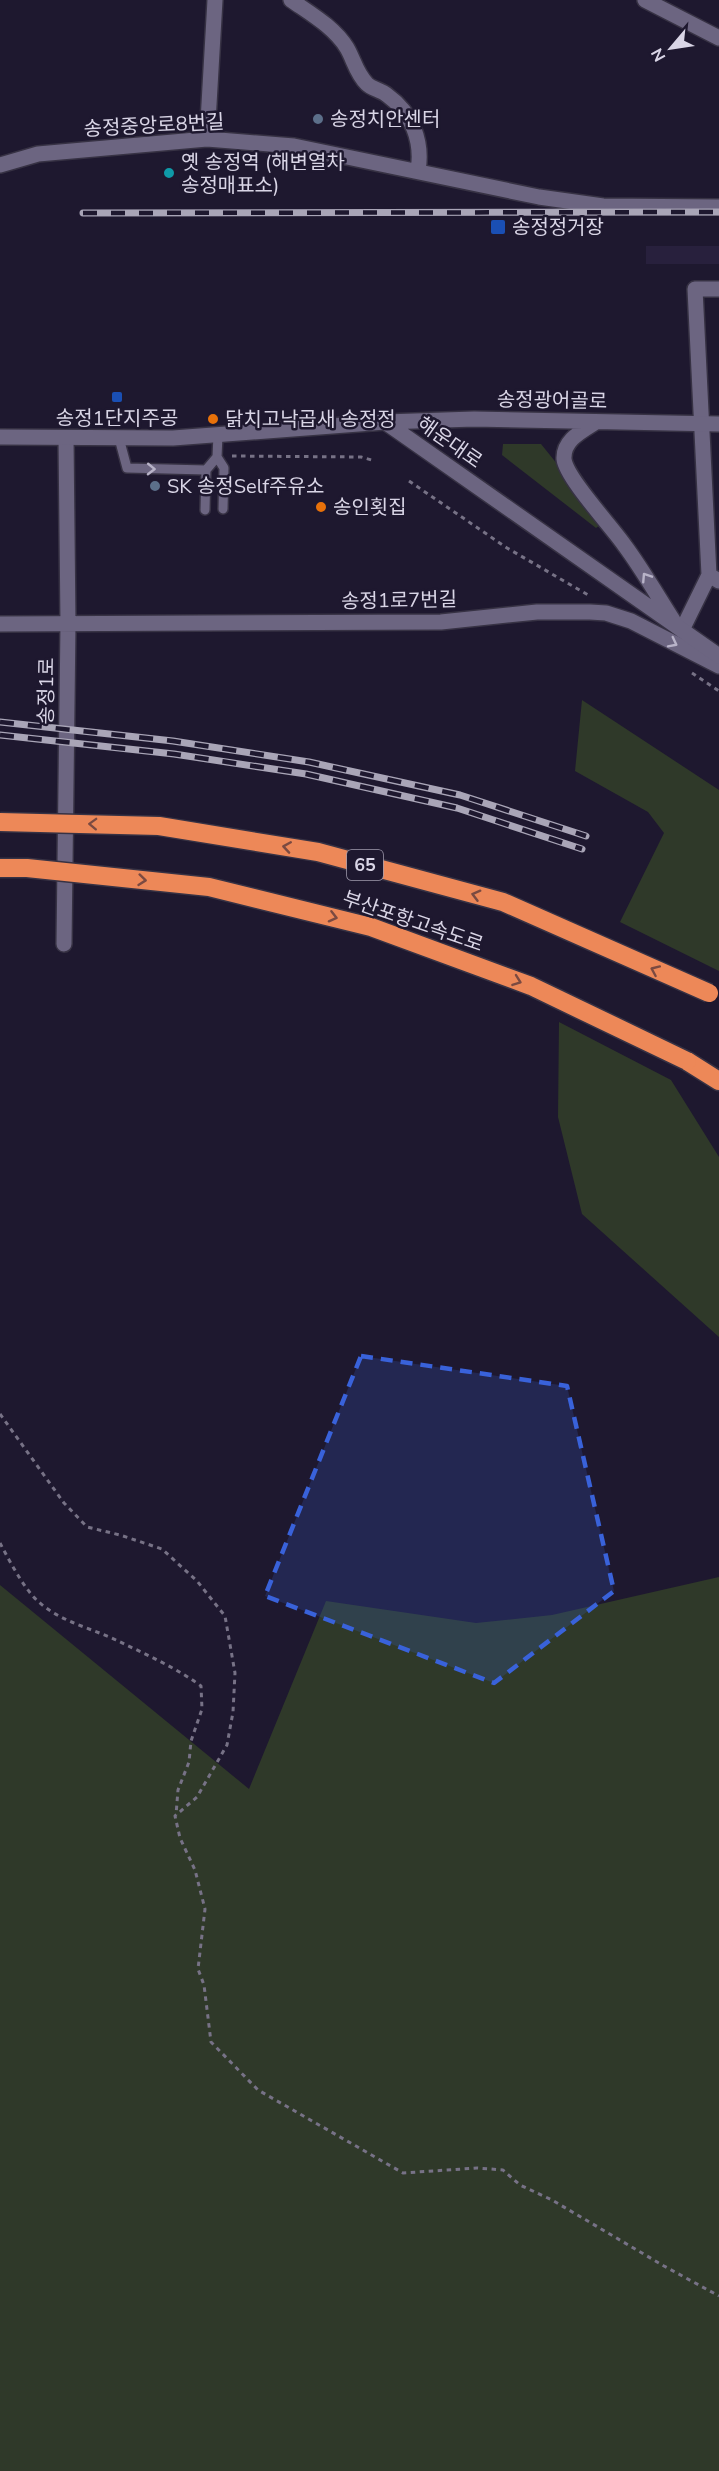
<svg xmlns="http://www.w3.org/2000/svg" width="719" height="2471" viewBox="0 0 719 2471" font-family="'Nunito Sans','Noto Sans KR',sans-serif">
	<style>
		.built { fill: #28203d }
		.green { fill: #2f3929 }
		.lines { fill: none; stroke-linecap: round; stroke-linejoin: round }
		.service-casing { stroke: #373244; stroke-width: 12 }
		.minor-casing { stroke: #373244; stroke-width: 18 }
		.tertiary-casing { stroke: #373244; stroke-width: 18 }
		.secondary-casing { stroke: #373244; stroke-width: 18 }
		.motorway-casing { stroke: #373244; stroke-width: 21 }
		.path { stroke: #777286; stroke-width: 3; stroke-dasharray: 4.5 4.5; stroke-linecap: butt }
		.service { stroke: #6c6581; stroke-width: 9 }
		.minor { stroke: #6c6581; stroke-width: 15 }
		.tertiary { stroke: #6c6581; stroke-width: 15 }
		.secondary { stroke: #6c6581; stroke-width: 15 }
		.motorway { stroke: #ed8858; stroke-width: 18 }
		.rail-casing { stroke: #a9a5b7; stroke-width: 7 }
		.rail { stroke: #1e182f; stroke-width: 4.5; stroke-dasharray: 14; stroke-linecap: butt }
		.motorway-bridge-casing { stroke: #373244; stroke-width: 21; stroke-linecap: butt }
		.motorway-bridge { stroke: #ed8858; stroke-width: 18 }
		.oneway { stroke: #b8b3c8 }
		.oneway2 { stroke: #7b4a41 }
		.marked { fill: #3962da; fill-opacity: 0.2; stroke: #3962da; stroke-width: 4.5; stroke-dasharray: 12 8; stroke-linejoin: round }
		.service-dot { fill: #5c6f8a; stroke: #1e182f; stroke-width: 2 }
		.culture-dot { fill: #0f9aa8; stroke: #1e182f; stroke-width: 2 }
		.transit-dot { fill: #1a4fb4; stroke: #1e182f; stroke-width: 2 }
		.food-dot { fill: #e8710a; stroke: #1e182f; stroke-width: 2 }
		.labels { text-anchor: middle; stroke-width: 5; stroke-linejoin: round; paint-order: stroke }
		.shield { fill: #1e182f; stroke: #a19caf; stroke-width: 1.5 }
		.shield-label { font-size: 18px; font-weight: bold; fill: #d9d5e6 }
		.poi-label { font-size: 20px; fill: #d9d5e6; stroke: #1e182f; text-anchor: start }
		.street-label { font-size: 20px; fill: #d9d5e6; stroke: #1e182f }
	</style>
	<rect width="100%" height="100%" fill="#1e182f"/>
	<!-- built -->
	<path class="built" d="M646,246H719V264H646Z"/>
	<!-- green -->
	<path class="green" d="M503,444H541L558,465L599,526L596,528L502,455Z
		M582,700L719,790V971L620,922L664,833L648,812L575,771Z
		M559,1022L671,1080L719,1157V1337L582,1214L558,1117Z
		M719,1577V2471H0V1585L249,1789L326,1601L476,1623L552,1615Z"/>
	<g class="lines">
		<!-- service casing -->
		<g class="service-casing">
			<path id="service" d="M119,438L127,468L206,470
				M217,457L224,468L223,509
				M205,510L206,470L217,457L218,435"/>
		</g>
		<!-- minor casing -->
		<g class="minor-casing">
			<path id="minor" d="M291,0C311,14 334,27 347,48C354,60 356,73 367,84C372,89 381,90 387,95C412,113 423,141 418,171
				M207,139L215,0
				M0,165L38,154L207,139L294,146L539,197L603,206L719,207
				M709,575L695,289H719
				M0,624L441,622L537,612H590L606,613L631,621L719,666
				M682,630L709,575L719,581
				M64,944L68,624L66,438"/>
		</g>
		<!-- tertiary casing -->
		<g class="tertiary-casing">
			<path id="tertiary" d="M645,0L719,38"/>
		</g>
		<!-- secondary casing -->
		<g class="secondary-casing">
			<path id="secondary" d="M385,422L719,656
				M596,422C582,431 563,440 564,459C566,478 613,528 625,546C642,569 657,595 673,620
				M0,437L173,438L385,422L474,419L719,424"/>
		</g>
		<!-- motorway casing -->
		<g class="motorway-casing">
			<path id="motorway" d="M687,1061L719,1081"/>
		</g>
		<!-- path -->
		<path class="path" d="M232,456L361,457L375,461
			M409,481L507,548L590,596
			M692,673L719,691
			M0,1414L64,1503L87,1527L120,1535L162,1549L197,1581L225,1616L235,1673L233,1712L227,1745L197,1797L175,1816L180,1838L195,1870L205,1909L198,1969L204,1985L211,2042L258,2090L403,2173L477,2168L503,2170L520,2185L552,2200L664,2266L719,2296
			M0,1543C9,1560 19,1579 31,1594C53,1620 86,1626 116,1640C145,1654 175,1667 201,1686L202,1709L191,1741L189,1762L178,1790L176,1815"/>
		<!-- service -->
		<use href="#service" class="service"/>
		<!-- minor -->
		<use href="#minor" class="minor"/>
		<!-- tertiary -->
		<use href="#tertiary" class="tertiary"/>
		<!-- secondary -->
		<use href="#secondary" class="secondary"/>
		<!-- motorway -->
		<use href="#motorway" class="motorway"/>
		<!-- rail casing -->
		<g class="rail-casing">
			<path id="rail" d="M83,213L719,212
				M0,722L173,741L309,762L460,795L586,836
				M0,735L174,754L306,774L457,808L582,849"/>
		</g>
		<!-- rail -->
		<use href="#rail" class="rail"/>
		<!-- motorway-bridge casing -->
		<g class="motorway-bridge-casing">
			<path id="motorway-bridge" d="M0,822L159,826L318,852L503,902L709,993
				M0,868H27L209,887L371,927L531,986L687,1061"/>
		</g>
		<!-- motorway-bridge -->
		<use href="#motorway-bridge" class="motorway-bridge"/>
	</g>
	<!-- one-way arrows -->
	<defs><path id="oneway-chevron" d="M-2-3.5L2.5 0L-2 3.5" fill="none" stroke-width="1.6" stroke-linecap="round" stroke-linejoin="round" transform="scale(1.5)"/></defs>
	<g class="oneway">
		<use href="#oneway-chevron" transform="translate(151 469) rotate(1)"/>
		<use href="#oneway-chevron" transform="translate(646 577) rotate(-123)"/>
		<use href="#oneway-chevron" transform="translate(673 643) rotate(27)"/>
	</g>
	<g class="oneway2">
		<use href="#oneway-chevron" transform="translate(93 824) rotate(-178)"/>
		<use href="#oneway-chevron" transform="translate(287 847) rotate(-171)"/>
		<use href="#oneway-chevron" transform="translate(142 880) rotate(6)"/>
		<use href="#oneway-chevron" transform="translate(476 895) rotate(-165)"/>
		<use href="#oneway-chevron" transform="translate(333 917) rotate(14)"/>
		<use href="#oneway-chevron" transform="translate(655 970) rotate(-156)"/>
		<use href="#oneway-chevron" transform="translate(517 981) rotate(20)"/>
	</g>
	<!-- marked area -->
	<path class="marked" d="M361,1356L567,1386L614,1591L494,1683L265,1596Z"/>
	<!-- markers -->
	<g class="service-dot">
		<circle cx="318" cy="119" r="6"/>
		<circle cx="155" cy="486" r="6"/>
	</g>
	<circle class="culture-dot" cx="169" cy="173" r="6"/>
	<g class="transit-dot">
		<rect x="490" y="219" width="16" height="16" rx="3"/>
		<rect x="111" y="391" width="12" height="12" rx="3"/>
	</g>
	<g class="food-dot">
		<circle cx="213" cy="419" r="6"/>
		<circle cx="321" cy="507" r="6"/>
	</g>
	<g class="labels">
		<!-- shield labels -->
		<rect class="shield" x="347" y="850" width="36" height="30" rx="4.5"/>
		<g class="shield-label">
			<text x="365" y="871">65</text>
		</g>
		<!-- poi labels -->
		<g class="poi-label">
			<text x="330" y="126">송정치안센터</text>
			<text x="181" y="169">옛 송정역 (해변열차<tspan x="181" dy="23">송정매표소)</tspan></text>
			<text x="512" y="234">송정정거장</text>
			<text x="117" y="425" text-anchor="middle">송정1단지주공</text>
			<text x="225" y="426">닭치고낙곱새 송정정</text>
			<text x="167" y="493">SK 송정Self주유소</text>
			<text x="333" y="514">송인횟집</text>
		</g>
		<!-- street labels -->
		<g class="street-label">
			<text transform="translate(154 125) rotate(-3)" y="7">송정중앙로8번길</text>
			<text transform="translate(552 400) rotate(1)" y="7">송정광어골로</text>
			<text transform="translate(450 442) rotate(35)" y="7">해운대로</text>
			<text transform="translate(399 600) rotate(-1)" y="7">송정1로7번길</text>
			<text transform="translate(46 691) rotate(-89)" y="7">송정1로</text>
			<text transform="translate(413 921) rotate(19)" y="7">부산포항고속도로</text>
		</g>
	</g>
	<!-- north arrow -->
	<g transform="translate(671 48) rotate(241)" stroke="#1e182f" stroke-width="4.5" paint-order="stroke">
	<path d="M0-4.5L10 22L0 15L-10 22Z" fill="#d9d5e6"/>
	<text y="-9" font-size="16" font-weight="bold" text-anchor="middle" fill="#d9d5e6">N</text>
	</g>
</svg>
